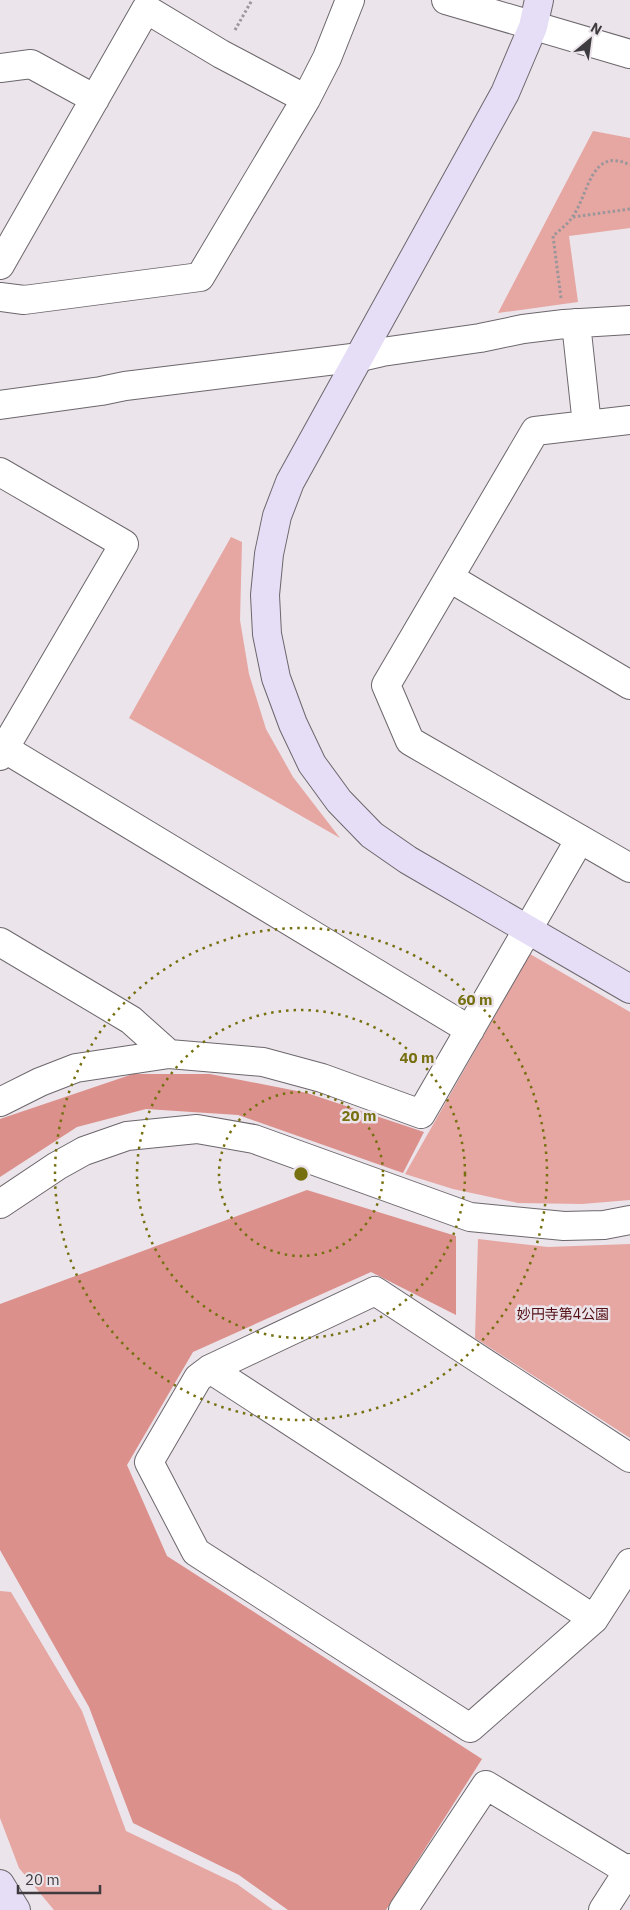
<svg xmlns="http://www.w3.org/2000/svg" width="630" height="1910" viewBox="0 0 630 1910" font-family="'IBM Plex Sans','Noto Sans JP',sans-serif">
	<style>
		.green { fill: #e6a6a2 }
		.forest { fill: #db908c }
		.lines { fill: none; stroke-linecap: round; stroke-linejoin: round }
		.street-casing { stroke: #6c676c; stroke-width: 30 }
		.secondary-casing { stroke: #6c676c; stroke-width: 30 }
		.path { stroke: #9b969a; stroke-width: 3; stroke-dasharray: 2.5 2.5; stroke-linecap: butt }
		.street { stroke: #fff; stroke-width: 28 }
		.secondary { stroke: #e6def6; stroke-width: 28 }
		.ring { fill: none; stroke: #767011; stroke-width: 2.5; stroke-dasharray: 2.5 5 }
		.labels { text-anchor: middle; stroke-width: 5; stroke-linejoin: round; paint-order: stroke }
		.park-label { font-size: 14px; fill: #520e13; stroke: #ebe4ea }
		.centre { fill: #767011; stroke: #ebe4ea; stroke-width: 2.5 }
		.ring-label { font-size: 15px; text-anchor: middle; font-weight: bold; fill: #767011; stroke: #ebe4ea; stroke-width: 5; stroke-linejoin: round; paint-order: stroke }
	</style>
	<rect width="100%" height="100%" fill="#ebe4ea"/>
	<!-- green -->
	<path class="green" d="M593,131L630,138V228L569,236L578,302L498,313Z
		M231,537L242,542L240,620L249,674L266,729L293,777L340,838L129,718Z
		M530,954L630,1012V1200L582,1204L518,1203L453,1189L405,1174Z
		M478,1239L548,1247L630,1244V1438L475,1338Z
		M0,1591L11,1592L82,1711L126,1831L237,1884L273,1910H54L19,1868L0,1818Z"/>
	<!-- forest -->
	<path class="forest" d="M133,1074H210L307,1093L424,1132L403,1173L238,1115L146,1109L77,1127L0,1177V1119Z
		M307,1190L456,1236V1315L371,1272L193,1352L127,1465L167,1556L482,1759L386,1910H288L239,1875L133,1823L89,1707L0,1550V1304Z"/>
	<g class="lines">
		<!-- street casing -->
		<g class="street-casing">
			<path id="street" d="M446,0L630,54
				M0,68L31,64L95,99
				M0,265L146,9L221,54L306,99L327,58L350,0
				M0,297L24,300L200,277L306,99
				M576,323L587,425
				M0,405L101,391L125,386L360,357L382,352L480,338L523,329L564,324L630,320
				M630,420L535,431L386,685L410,741L630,868
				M0,472L124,544L0,756
				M450,578L630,685
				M0,746L470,1030
				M0,942L131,1020L169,1054L263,1062L322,1078L421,1114L580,839
				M0,1102L40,1082L76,1068L169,1054
				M0,1204L57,1166L84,1151L127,1136L197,1129L254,1139L470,1217L564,1226L604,1225L630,1220
				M210,1369L594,1619
				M630,1458L375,1291L210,1369L198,1378L149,1462L196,1552L470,1728L594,1619L630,1563
				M403,1910L486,1785L630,1872
				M603,1910L630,1868"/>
		</g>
		<!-- secondary casing -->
		<g class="secondary-casing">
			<path id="secondary" d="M539,0L533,27L505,93L290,482L277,516L269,554L265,595L267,634L276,678L293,724L312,764L339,801L372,835L408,860L630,989
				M0,1884L16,1910"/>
		</g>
		<!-- path -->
		<path class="path" d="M235,30L252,0
			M573,217L630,209
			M561,298L553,236C560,230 568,224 573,216C589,193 591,146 630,165"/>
		<!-- street -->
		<use href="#street" class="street"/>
		<!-- secondary -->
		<use href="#secondary" class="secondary"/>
	</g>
	<!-- distance rings -->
	<g class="ring">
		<circle cx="301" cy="1174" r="82"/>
		<circle cx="301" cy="1174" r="164"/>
		<circle cx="301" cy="1174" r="246"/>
	</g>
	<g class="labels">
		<!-- park labels -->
		<g class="park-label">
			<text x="563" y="1319">妙円寺第4公園</text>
		</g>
	</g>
	<circle cx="301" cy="1174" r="8" class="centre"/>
	<g class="ring-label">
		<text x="475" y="1005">60 m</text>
		<text x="417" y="1063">40 m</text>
		<text x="359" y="1121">20 m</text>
	</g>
	<!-- north arrow -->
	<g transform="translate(590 40) rotate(29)" stroke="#ebe4ea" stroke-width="4" paint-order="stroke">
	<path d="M0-4L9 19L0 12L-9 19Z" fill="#3d3b3d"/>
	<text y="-8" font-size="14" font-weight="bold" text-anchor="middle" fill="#3d3b3d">N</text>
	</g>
	<!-- scale -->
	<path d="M18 1885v8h82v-8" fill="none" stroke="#3d3b3d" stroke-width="2.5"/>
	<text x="25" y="1885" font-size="15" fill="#3d3b3d" stroke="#ebe4ea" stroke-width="4" paint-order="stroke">20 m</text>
</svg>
